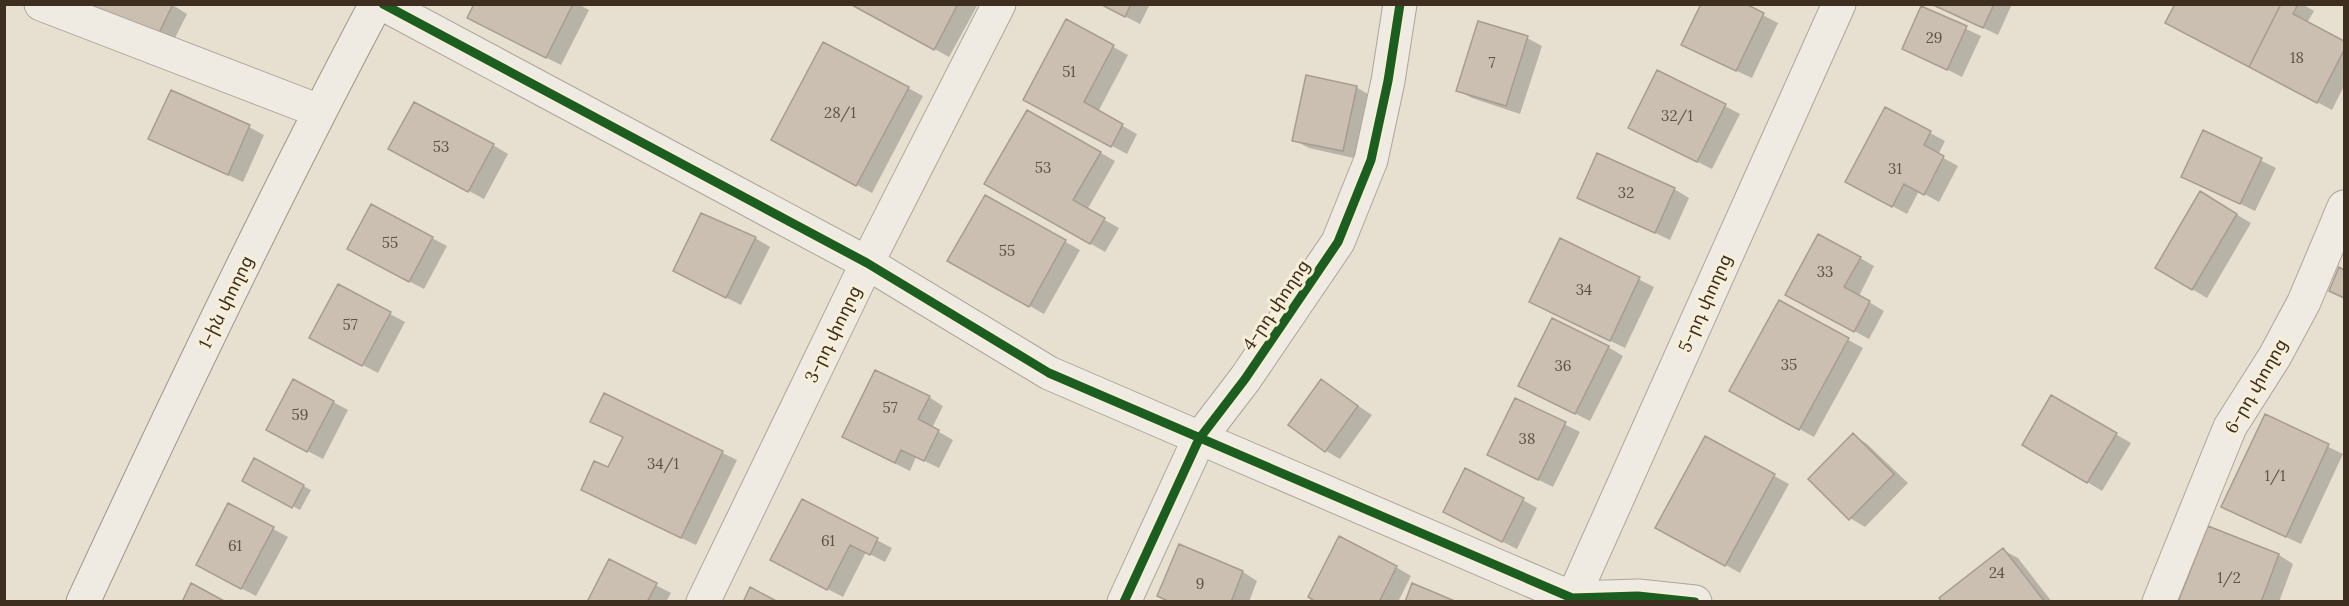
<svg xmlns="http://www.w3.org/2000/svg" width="2349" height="606" viewBox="0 0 2349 606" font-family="Lora,'Noto Sans Armenian',serif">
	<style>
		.shadow { fill: #0003 }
		.building { fill: #cbbfb2; stroke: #a89c90; stroke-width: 1.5 }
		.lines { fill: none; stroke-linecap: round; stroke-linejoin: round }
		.minor-casing { stroke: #ada599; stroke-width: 35 }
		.secondary-casing { stroke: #9c958a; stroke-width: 35 }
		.minor { stroke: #efebe3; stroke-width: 33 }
		.secondary { stroke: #efebe3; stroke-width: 33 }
		.cycleway-casing { stroke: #f7eed8; stroke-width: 13 }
		.cycleway { stroke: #1b5e20; stroke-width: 9 }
		.labels { text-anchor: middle; stroke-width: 6; stroke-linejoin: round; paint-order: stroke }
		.number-label { font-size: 15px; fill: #605244 }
		.street-label { font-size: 18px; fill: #3d2e20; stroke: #f7eed8 }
	</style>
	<rect width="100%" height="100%" fill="#e7e0d1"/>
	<!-- shadow -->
	<path class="shadow" d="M83,4H171L187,14L170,48Z
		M475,4H578L589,10L561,65L483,26Z
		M853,4H978L949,57Z
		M1101,4H1150L1140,24Z
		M1742,4L1778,23L1752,78L1698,53Z
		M1933,4H2012L1998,35Z
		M2177,4H2302L2314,11L2307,23L2344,43V86L2332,110L2182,31Z
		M1922,8L1981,36L1962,77L1904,48Z
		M1066,21L1128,55L1098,112L1137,134L1127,154L1040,108Z
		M1527,38L1542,46L1520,114L1472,98L1457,90Z
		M1356,87L1371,96L1358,159L1309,148L1294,140Z
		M908,88L923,96L872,193L787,148Z
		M1725,106L1740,114L1712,169L1645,136Z
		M1886,109L1945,141L1938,155L1958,166L1939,202L1919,191L1907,214L1862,190Z
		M1028,112L1115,161L1087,210L1119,228L1105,252L986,183Z
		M249,127L264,135L243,182L150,139Z
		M2204,132L2276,168L2255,211L2183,176Z
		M493,145L508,154L484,199L405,157Z
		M1674,189L1689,198L1670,240L1579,197Z
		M2200,193L2251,223L2207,298L2157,268Z
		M985,197L1080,250L1044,314L950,261Z
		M432,238L447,246L424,289L363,257Z
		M755,238L770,247L741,305L690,279Z
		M1561,240L1654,287L1625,348L1531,302Z
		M1860,258L1874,266L1859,296L1884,311L1869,339L1802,303Z
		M338,286L405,322L378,373L326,346Z
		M1779,302L1863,348L1814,437L1745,399Z
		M1608,347L1623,356L1590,421L1520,386Z
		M294,381L348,410L323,459L282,438Z
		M1321,381L1372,415L1340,459L1326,451Z
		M605,395L737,460L696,545L597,498L624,438L592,422Z
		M929,397L943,406L932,428L953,440L939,468L916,457L910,471L858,445Z
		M2052,397L2131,443L2102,491L2024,444Z
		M1516,400L1580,432L1553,487L1504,463Z
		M2265,416L2343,454L2301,544L2223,507Z
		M1853,435L1867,444L1908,483L1865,527L1850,518Z
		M1706,438L1789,484L1740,573L1672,535Z
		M254,460L311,490L300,510L244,480Z
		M1523,500L1537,508L1517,549L1459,520Z
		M803,501L892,548L885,562L866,552L843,597L787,568Z
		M229,505L288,537L256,596L212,573Z
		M2209,528L2279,555L2293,564L2279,602H2180Z
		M1179,546L1243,572L1257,581L1249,602H1170Z
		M2003,550L2018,558L2052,602H1944Z
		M610,561L671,593L666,602H589Z
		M1396,567L1411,576L1398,602H1318Z"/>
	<!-- building -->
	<path class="building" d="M82,4H173L155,41Z
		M474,4H573L546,58L467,18Z
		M850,4H958L934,50Z
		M1100,4H1131L1125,17Z
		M1701,4H1746L1764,13L1736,71L1681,45Z
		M1931,4H1994L1983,28Z
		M2175,4H2281L2249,67L2165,23Z
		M2281,4H2298L2293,14L2344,41V50L2317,103L2249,67Z
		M1921,6L1967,26L1947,70L1902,49Z
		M1066,19L1114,45L1084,102L1123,124L1111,147L1023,100Z
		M1478,21L1528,36L1506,106L1456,91Z
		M823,42L909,87L856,186L771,140Z
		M1657,70L1726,104L1697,162L1628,128Z
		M1306,75L1357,86L1343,151L1292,141Z
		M171,90L250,125L228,175L148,139Z
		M414,102L494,144L468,192L388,149Z
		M1885,107L1931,131L1924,145L1944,156L1924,195L1904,184L1892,207L1845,182Z
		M1027,110L1101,152L1073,200L1105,218L1090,244L984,184Z
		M2203,130L2262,158L2240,204L2181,177Z
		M1597,153L1675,188L1655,233L1577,198Z
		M2200,191L2237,214L2192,290L2155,268Z
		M985,195L1066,240L1029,307L947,261Z
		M371,204L433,237L409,282L347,249Z
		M701,213L756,237L726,298L673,271Z
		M1818,234L1861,257L1844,287L1870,301L1854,332L1785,295Z
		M1560,238L1640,277L1610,341L1529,302Z
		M2339,267L2344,270V298L2329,291Z
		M338,284L391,312L362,366L309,338Z
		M1779,300L1849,338L1799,430L1729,391Z
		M1552,318L1609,346L1575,414L1518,386Z
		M875,370L930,396L918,419L939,430L924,461L901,450L895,463L842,437Z
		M293,379L334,401L307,452L266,430Z
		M1321,379L1358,406L1325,452L1288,425Z
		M604,393L723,451L681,538L581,490L594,461L608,467L623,437L590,422Z
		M2051,395L2117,433L2087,483L2022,445Z
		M1515,398L1566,422L1538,480L1487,455Z
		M2265,414L2329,444L2286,537L2221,507Z
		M1853,433L1894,474L1849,520L1808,479Z
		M1705,436L1775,474L1725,566L1655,528Z
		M254,458L304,485L292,508L242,481Z
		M1465,468L1524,498L1502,542L1443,512Z
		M802,499L878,538L870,555L850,545L827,590L770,560Z
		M228,503L274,527L241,589L196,565Z
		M2208,526L2279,554L2261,602H2178Z
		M1339,536L1397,566L1379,602H1316L1308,597Z
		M1179,544L1243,571L1231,602H1170L1157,596Z
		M2003,548L2045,602H1942L1939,598Z
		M609,559L657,583L647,602H587Z
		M191,583L226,602H182Z
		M1412,583L1457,602H1405Z
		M750,587L778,602H743Z"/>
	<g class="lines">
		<!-- minor casing -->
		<g class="minor-casing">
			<path id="minor" d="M41,4L319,111
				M383,4L867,263L1049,373L1572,598L1638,596L1695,602
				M703,602L867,263L999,4
				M1124,602L1199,439L1245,379L1338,242L1371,160L1388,81L1400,4
				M1571,602L1839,4
				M2159,602L2230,427L2275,356L2304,302L2344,207"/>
		</g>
		<!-- secondary casing -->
		<g class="secondary-casing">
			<path id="secondary" d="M83,602C176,401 272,200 376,4"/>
		</g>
		<!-- minor -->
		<use href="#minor" class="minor"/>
		<!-- secondary -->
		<use href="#secondary" class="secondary"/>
		<!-- cycleway casing -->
		<g class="cycleway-casing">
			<path id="cycleway" d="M383,4L867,263L1049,373L1572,598L1638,596L1695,602
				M1124,602L1199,439L1245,379L1338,242L1371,160L1388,81L1400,4"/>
		</g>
		<!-- cycleway -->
		<use href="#cycleway" class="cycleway"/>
	</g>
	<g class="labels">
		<!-- number labels -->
		<g class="number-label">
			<text x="1934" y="43">29</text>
			<text x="2297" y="63">18</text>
			<text x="1492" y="68">7</text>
			<text x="1069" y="77">51</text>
			<text x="840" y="118">28/1</text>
			<text x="1677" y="121">32/1</text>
			<text x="441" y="152">53</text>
			<text x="1043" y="173">53</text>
			<text x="1895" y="174">31</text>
			<text x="1626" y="198">32</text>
			<text x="390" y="248">55</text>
			<text x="1007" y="256">55</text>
			<text x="1825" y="277">33</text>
			<text x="1584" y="295">34</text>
			<text x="350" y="330">57</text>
			<text x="1789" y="370">35</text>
			<text x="1563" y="371">36</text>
			<text x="890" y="413">57</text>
			<text x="300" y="420">59</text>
			<text x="1527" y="444">38</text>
			<text x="663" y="469">34/1</text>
			<text x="2275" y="481">1/1</text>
			<text x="828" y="546">61</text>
			<text x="235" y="551">61</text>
			<text x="1997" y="578">24</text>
			<text x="2229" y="583">1/2</text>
			<text x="1200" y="589">9</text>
		</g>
		<!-- street labels -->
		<g class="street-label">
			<text transform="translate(226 302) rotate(-64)" y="6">1-ին փողոց</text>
			<text transform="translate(1705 303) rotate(-66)" y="6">5-րդ փողոց</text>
			<text transform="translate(1276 305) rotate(-56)" y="6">4-րդ փողոց</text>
			<text transform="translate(833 334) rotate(-64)" y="6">3-րդ փողոց</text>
			<text transform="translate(2256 386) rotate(-60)" y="6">6-րդ փողոց</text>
		</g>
	</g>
	<!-- border -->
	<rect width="2349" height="606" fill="none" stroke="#3d2e20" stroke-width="12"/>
</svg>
